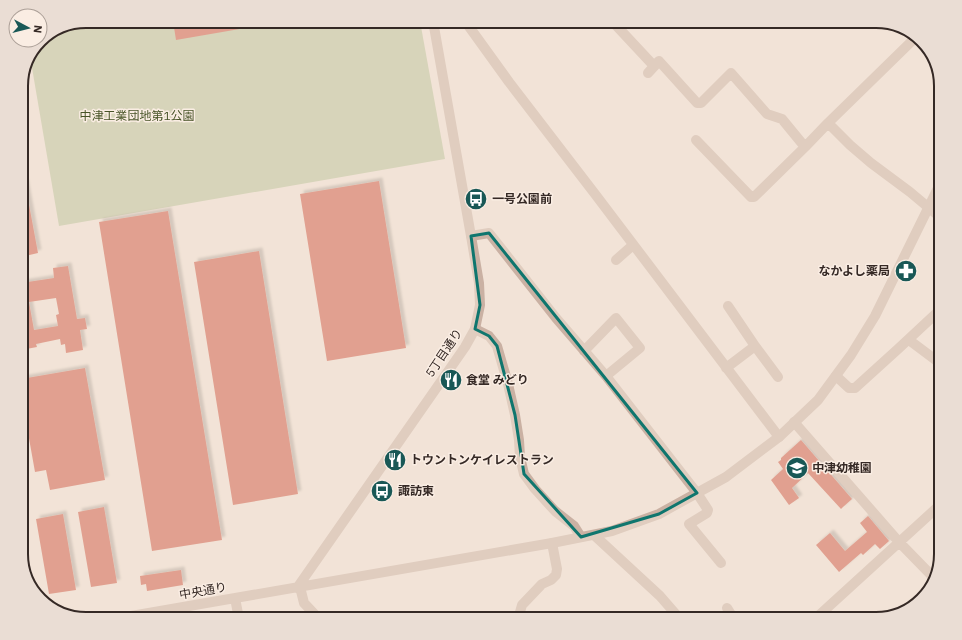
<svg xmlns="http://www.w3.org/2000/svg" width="962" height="640" viewBox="0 0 962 640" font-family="'IBM Plex Sans','Noto Sans JP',sans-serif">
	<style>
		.green { fill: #b7c197 }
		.building { fill: #cc503b; fill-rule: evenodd; filter: url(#shadow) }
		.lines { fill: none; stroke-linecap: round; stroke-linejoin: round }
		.minor { stroke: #cab1a3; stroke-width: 10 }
		.tertiary { stroke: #cab1a3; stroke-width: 10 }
		.marked { fill: none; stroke: #0f766e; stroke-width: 3; stroke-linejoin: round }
		.labels { text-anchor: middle; stroke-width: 3; stroke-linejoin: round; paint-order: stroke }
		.park-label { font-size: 12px; fill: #485428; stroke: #faede3 }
		.poi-label { font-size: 12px; font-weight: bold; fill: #352925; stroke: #faede3; text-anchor: start }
		.street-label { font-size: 12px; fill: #352925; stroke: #faede3 }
		.rim { fill: none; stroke: #352925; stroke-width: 2 }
	</style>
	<defs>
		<filter id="shadow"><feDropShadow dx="3.5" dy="-3.5" stdDeviation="1" flood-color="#0004"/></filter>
	</defs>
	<rect width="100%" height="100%" fill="#f2e3d7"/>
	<!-- green -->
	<path class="green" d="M86,21H420L445,159L59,226L31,62L40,40Z"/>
	<!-- building -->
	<path class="building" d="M173,21H263V25L176,40Z
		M379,181L406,348L327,361L300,194Z
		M25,183L38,253L21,257V184Z
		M168,211L222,540L152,551L99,222Z
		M259,251L298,494L233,505L194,262Z
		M68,266L77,319L85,318L87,329L80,330L83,350L66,353L65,344L61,345L60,339L36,344L37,347L21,350V283L54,278L53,268ZM56,298L59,314L56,315L58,326L34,330L29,302Z
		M85,368L105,480L50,490L46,470L35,472L25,416L21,423V379Z
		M801,440L852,499L843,507L841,509L808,473L792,488L799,498L789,505L771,480L783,469L778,462L781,460V458Z
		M104,507L117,583L91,587L78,512Z
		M63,514L76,590L49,594L36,519Z
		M868,516L889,541L880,549L875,544L863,555L861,553L839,572L816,545L830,533L845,551L867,532L860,523Z
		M181,570L183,585L147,591L146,584L141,585L140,576Z"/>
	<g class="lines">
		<!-- minor -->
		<path class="minor" d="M465,21L509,82L595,194L779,437
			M612,21L654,66
			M648,73L659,61L697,103H701L731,73L767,114L782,119L805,147
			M828,123L916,37
			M696,140L751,197H754L805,147L828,123L850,145L871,163L910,192L941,218
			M471,236L489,233L556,318L606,376L697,493L708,510L707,513L689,524L721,563
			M616,260L633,245
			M475,329L489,336L497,346L508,384L515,415L519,440L520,457L524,474L535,489L555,511L574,526L581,537
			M909,340L941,364
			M755,346L778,377
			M584,351L616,318L640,348L606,376
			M726,368L755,346L728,306
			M836,376L849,388H855L898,349L941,309
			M794,422L899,542L934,578
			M594,535L660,596L680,619
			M300,587L304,603L319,619
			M727,608L732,616L728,619
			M518,619L522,605L542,584L551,580L556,575L557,569L552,543
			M815,619L941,504"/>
		<!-- tertiary -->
		<path class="tertiary" d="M297,588L465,347L475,329L480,305L479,283L471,236L433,21
			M235,598L239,619
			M114,619L552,543L612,531L659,514L726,477L779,437L818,400L851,355L875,316L941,182"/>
	</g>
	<!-- marked area -->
	<path d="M0 0H962V640H0ZM489,233L697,493L659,514L581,537L524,474L515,415L497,346L489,336L475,329L480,305L471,236Z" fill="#f2e3d7" fill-opacity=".55" fill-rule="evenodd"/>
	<path class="marked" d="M489,233L697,493L659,514L581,537L524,474L515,415L497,346L489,336L475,329L480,305L471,236Z"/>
	<!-- icons -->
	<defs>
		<g id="bus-disc" transform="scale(1.15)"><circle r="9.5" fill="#195856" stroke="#faede3"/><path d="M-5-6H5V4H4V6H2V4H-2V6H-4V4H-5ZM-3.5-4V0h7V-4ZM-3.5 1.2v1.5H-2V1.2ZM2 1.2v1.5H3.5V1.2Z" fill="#fff"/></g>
		<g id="pharmacy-disc" transform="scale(1.15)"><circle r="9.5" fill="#195856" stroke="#faede3"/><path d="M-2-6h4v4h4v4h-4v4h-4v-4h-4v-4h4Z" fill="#fff"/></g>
		<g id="restaurant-disc" transform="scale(1.15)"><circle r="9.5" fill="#195856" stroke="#faede3"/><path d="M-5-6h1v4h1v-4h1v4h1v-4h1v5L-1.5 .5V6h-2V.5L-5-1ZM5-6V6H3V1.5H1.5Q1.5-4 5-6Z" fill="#fff"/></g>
		<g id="school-disc" transform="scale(1.15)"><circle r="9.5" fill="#195856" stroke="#faede3"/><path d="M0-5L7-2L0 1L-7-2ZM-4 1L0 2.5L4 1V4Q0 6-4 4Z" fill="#fff"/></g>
	</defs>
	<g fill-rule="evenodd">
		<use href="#bus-disc" x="476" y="199"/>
		<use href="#pharmacy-disc" x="906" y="271"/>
		<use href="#restaurant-disc" x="451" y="380"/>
		<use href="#restaurant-disc" x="395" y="460"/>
		<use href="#school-disc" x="797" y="468"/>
		<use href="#bus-disc" x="382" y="491"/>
	</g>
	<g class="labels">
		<!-- park labels -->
		<g class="park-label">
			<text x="137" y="120">中津工業団地第1公園</text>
		</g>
		<!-- poi labels -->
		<g class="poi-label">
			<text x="492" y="203">一号公園前</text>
			<text x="890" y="275" text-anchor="end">なかよし薬局</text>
			<text x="466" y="384">食堂 みどり</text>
			<text x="410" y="464">トウントンケイレストラン</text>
			<text x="812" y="472">中津幼稚園</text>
			<text x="398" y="495">諏訪東</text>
		</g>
		<!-- street labels -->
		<g class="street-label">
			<text transform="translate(444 353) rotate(-56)" y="4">5丁目通り</text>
			<text transform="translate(203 591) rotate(-10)" y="4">中央通り</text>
		</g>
	</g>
	<!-- crop -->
	<path d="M0 0H962V640H0ZM86 28H876A58 58 0 0 1 934 86V554A58 58 0 0 1 876 612H86A58 58 0 0 1 28 554V86A58 58 0 0 1 86 28Z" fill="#eaddd4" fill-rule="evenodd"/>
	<path class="rim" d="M86 28H876A58 58 0 0 1 934 86V554A58 58 0 0 1 876 612H86A58 58 0 0 1 28 554V86A58 58 0 0 1 86 28Z"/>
	<!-- north arrow -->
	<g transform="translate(28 28) rotate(97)"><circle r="19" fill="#faede3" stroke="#ab9f97"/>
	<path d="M0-3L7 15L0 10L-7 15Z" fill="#195856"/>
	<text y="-6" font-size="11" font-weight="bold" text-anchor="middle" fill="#352925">N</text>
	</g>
</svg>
